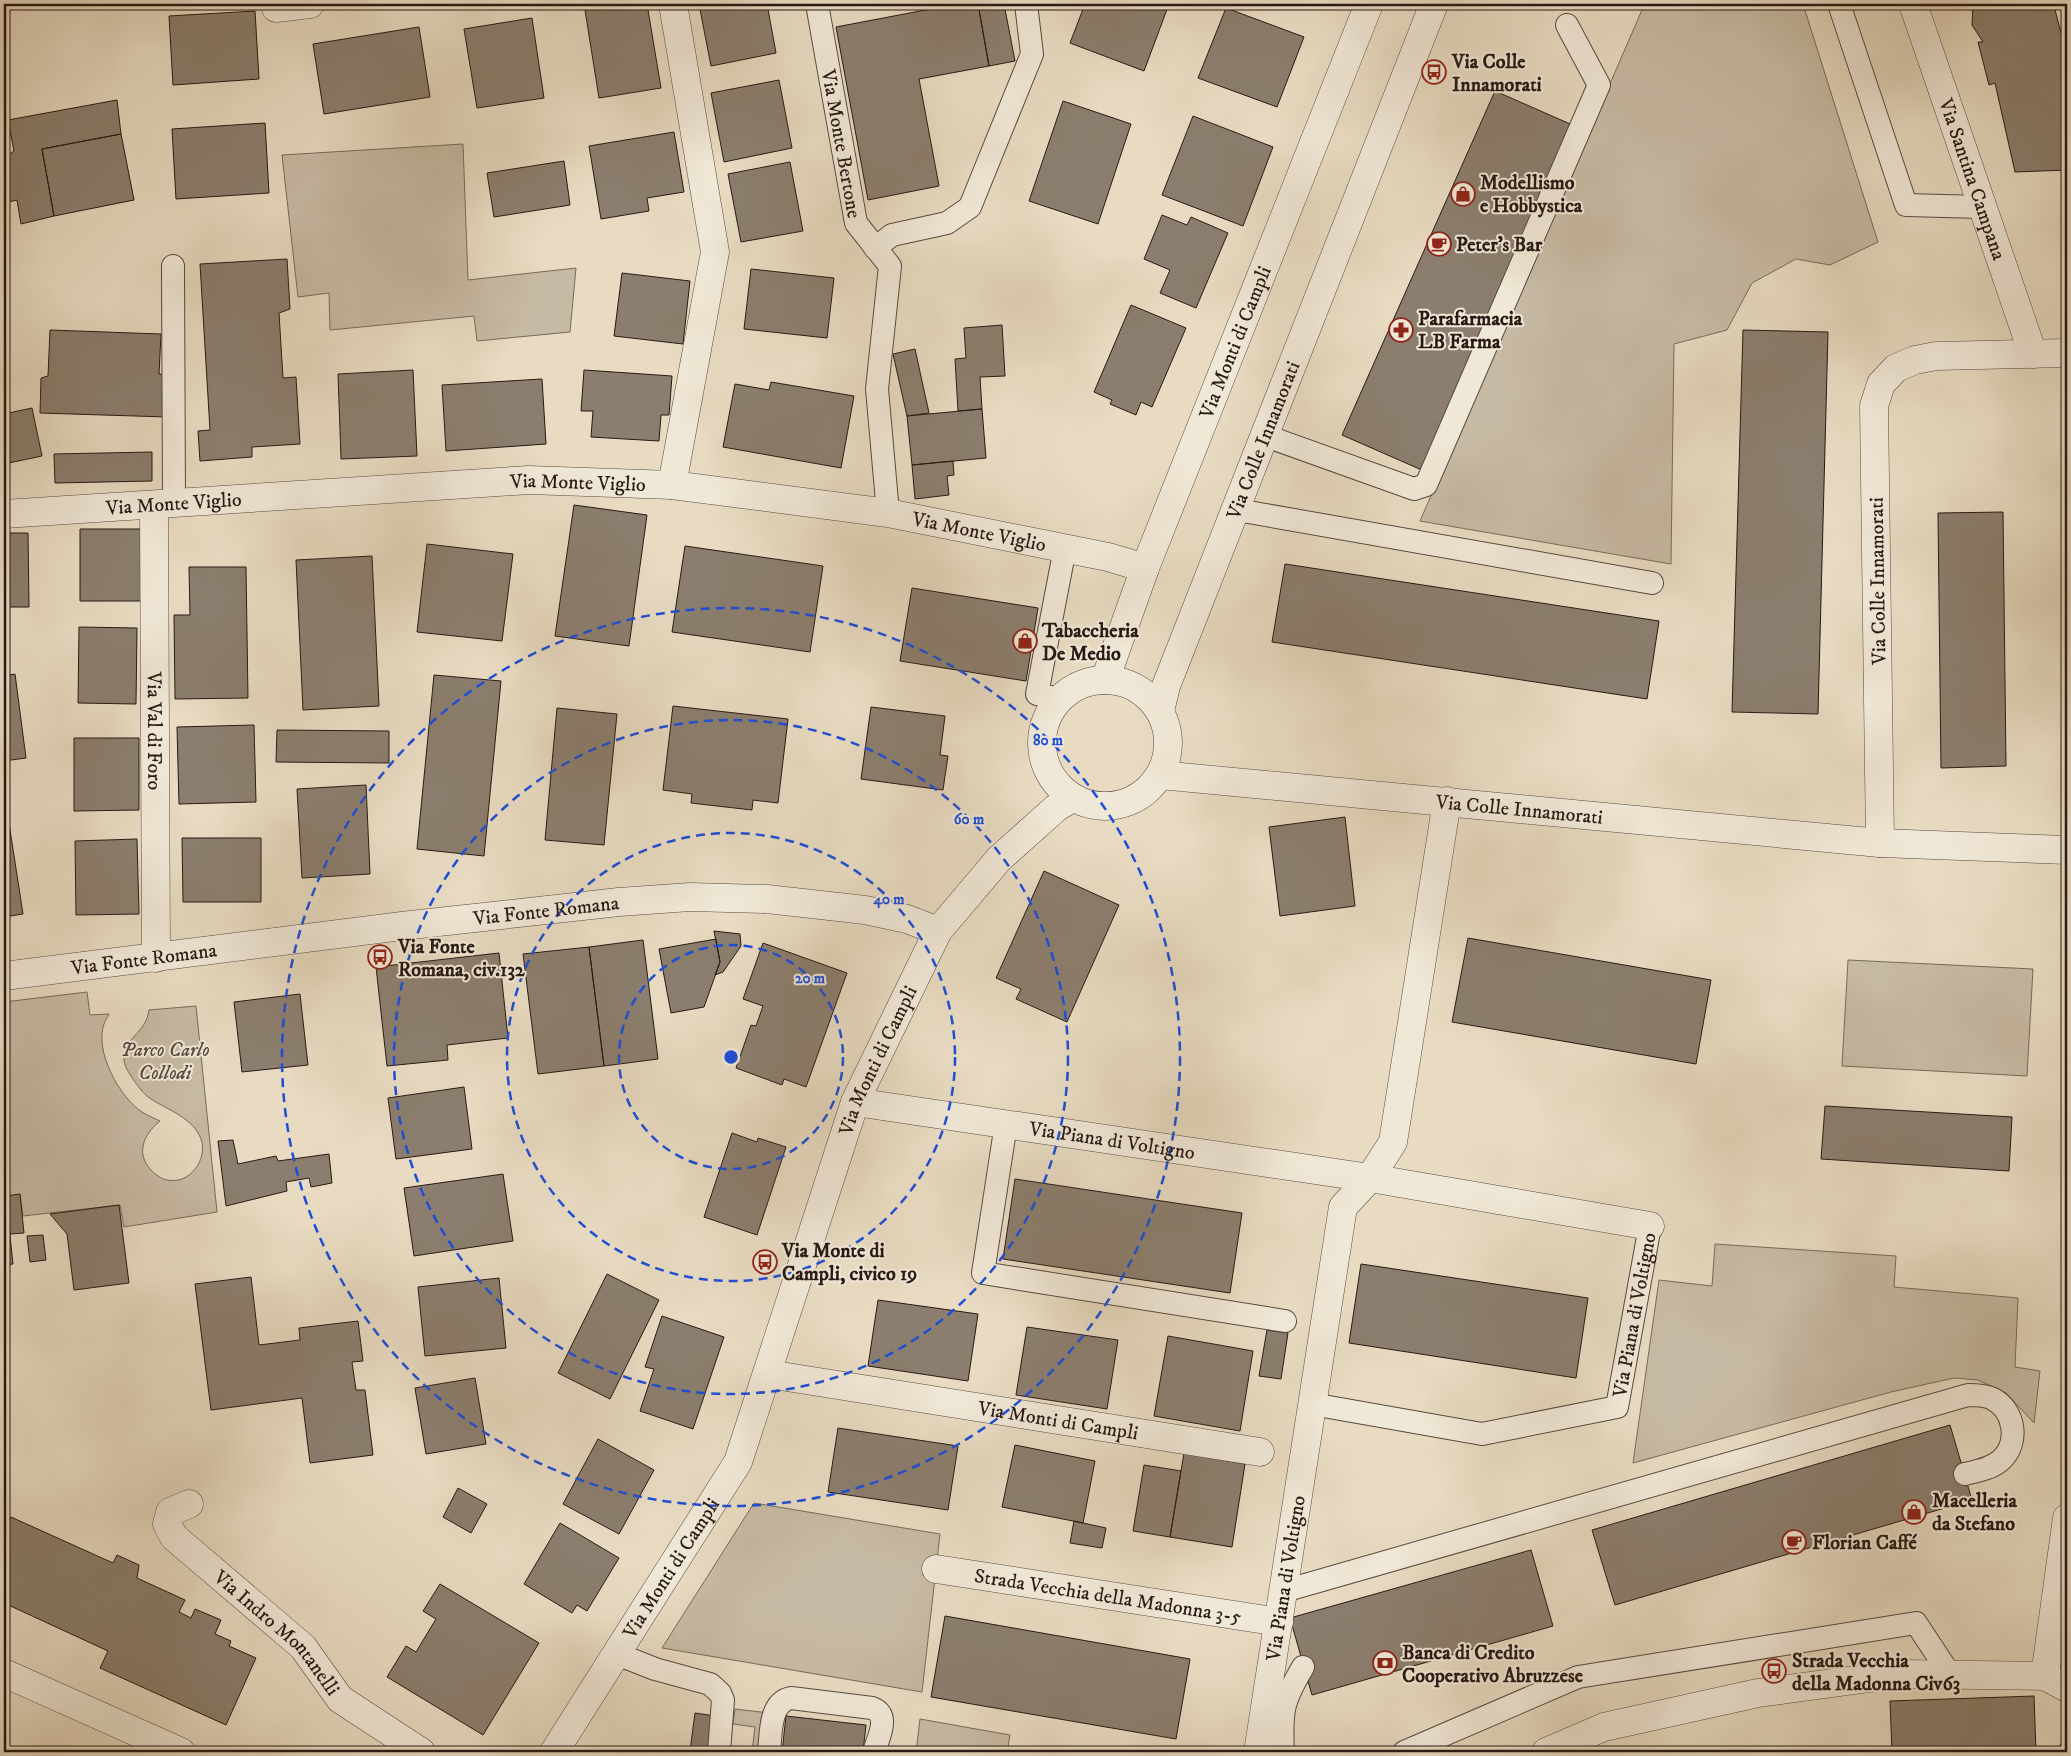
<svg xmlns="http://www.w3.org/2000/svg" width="2071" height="1756" viewBox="0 0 2071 1756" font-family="'IM FELL DW Pica',serif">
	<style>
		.green { fill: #c7baa4; stroke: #776a5c }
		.building { fill: #8b7e6e; stroke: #271914 }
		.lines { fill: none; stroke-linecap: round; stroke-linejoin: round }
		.service-casing { stroke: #574a40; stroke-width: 24 }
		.minor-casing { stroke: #574a40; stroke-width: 29 }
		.tertiary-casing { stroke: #574a40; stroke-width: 29 }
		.service { stroke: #f0e8d7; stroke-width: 22 }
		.minor { stroke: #f0e8d7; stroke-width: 28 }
		.tertiary { stroke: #f0e8d7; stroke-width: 28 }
		.ring { fill: none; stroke: #1d4ed8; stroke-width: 2.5; stroke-dasharray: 9 6 }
		.labels { text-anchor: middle; stroke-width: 4; stroke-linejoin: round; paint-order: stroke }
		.poi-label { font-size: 20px; font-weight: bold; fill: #271914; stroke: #f0e8d7; text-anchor: start }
		.street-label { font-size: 20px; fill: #271914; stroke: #f0e8d7 }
		.park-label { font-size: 20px; font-style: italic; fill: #57493f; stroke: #f0e8d7 }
		.centre { fill: #1d4ed8; stroke: #f0e8d7; stroke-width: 2.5 }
		.ring-label { font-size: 15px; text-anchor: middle; font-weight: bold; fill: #1d4ed8; stroke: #f0e8d7; stroke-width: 4; stroke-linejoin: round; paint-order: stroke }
	</style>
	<rect width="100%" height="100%" fill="#e8dbc2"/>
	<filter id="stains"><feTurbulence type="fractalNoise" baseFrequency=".004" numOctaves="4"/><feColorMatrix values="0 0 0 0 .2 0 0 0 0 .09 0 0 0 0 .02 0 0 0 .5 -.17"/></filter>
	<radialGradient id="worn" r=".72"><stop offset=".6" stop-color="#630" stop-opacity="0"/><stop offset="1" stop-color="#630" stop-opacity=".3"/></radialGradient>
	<!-- green -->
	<path class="green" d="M1628,4H1803L1878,242L1830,265L1796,259L1752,283L1727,330L1674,344L1671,564L1420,521L1642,10Z
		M463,144L468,280L576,268L570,332L477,341L474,316L330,330L329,293L298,297L282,155Z
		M1848,960L2033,969L2027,1076L1842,1066Z
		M87,992L90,1015L109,1014C108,1017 105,1020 104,1024C94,1051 120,1098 142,1112C148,1116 154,1118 160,1121C144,1134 135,1153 151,1170C155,1174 161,1179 167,1180C190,1185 208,1159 201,1139C193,1118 168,1110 151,1099C143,1094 137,1085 131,1076C127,1070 123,1063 124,1055C125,1038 146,1033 149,1010L196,1006L217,1212L124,1227L120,1205L23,1216L20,1195L6,1196L4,1181V1002Z
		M1715,1244L1896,1256L1894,1287L2018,1298L2015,1367L2040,1371L2034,1423L2006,1393L1978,1380L1954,1378L1891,1392L1633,1463L1659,1280L1712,1286Z
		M754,1503L940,1534L922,1692L662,1648Z
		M735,1709L769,1713L764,1752H752L755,1727L733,1724Z
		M920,1719L1010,1735L1007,1752H916Z"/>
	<!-- building -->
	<path class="building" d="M624,4H647L661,88L599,98L585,10Z
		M699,4H767L776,53L711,66Z
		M957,4H978L989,66L919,79L939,186L868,200L836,27Z
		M978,4H1004L1015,61L989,66Z
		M1085,4H1169L1144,71L1070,43Z
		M1973,4H2062L2054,6L2067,56V170L2015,172L1995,83L1989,85L1978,42H1983L1972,25Z
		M1226,8L1304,37L1277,107L1198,78Z
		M255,11L259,79L173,85L169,16Z
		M532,18L544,98L477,108L464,29Z
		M419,27L430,97L324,114L313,44Z
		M779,80L792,148L724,162L711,93Z
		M1495,91L1577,127L1424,471L1342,435Z
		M117,100L121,134L42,149L54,216L21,224L17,200L4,203V158L14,151L8,120Z
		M1063,101L1131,124L1098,224L1029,201Z
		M1193,116L1273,147L1243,226L1162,195Z
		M265,123L269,193L176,199L172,129Z
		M674,132L684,192L647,198L649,211L601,219L589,146Z
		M121,134L134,200L54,216L42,149Z
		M564,161L570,205L494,217L487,173Z
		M790,162L803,231L741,242L728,174Z
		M1162,215L1187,225L1191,217L1228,233L1196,308L1160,293L1170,270L1144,259Z
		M287,259L290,309L279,313L283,378L296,377L300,444L252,447V457L200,461L198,431L210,430L200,264Z
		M751,269L834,278L827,338L744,329Z
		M622,273L690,281L683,344L614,336Z
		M1131,305L1186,328L1152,407L1141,402L1136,415L1110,404L1112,400L1094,392Z
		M1002,325L1005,376L980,377L982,409L958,411L955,359L966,358L964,328Z
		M50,330L161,334L159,374L169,375L167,417L40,413L41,378L48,376Z
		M1743,330L1828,332L1818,714L1732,712Z
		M915,349L929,413L907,416L893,354Z
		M413,370L417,456L341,459L338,374Z
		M584,370L672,376L669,415H661L659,441L591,437L593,411H581Z
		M542,379L546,444L446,451L442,385Z
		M771,382L854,396L841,468L723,447L735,384L769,390Z
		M32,408L42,456L4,464V414Z
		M982,409L986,458L912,465L907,416Z
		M152,452V481L55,483L54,454Z
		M953,461L954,475L947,476L949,495L915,499L912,465Z
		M574,505L647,515L629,646L555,636Z
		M2003,512L2006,766L1941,768L1938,513Z
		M80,529H142V601H80Z
		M4,533H28L29,607H4Z
		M427,544L513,554L502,641L417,632Z
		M685,546L823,566L810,652L672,632Z
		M372,556L379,706L303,710L296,560Z
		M1285,564L1659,621L1647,699L1272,642Z
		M189,567H246L248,698L175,699L174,615H190Z
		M912,588L1038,608L1026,681L900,661Z
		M79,627L137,628L136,704L78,703Z
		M15,674L26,758L4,761V676Z
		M434,675L501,681L484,856L417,849Z
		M673,706L788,719L778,803L753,800L752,810L691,803L692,794L663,790Z
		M871,707L945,716L940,755L948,756L943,790L861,779Z
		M557,708L617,714L604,845L545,840Z
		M254,725L256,802L179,804L177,727Z
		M277,730L389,731V763L276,762Z
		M74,738H139V810L74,811Z
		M366,785L370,874L302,878L297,789Z
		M4,804H6L23,914L4,917Z
		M1345,817L1355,906L1280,916L1269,827Z
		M182,838H261V902H183Z
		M137,839L139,914L76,915L75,841Z
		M1044,871L1119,905L1067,1022L1016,999L1021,989L996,978Z
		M714,931L740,934L741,946L723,972L715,975L720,962Z
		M1468,938L1711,980L1696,1064L1452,1022Z
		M716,939L720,962L704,1007L671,1013L659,949Z
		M643,940L658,1059L604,1066L589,947Z
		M763,943L847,973L806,1087L784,1079L782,1085L736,1068L751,1025L756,1026L763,1006L743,999Z
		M589,947L604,1066L538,1074L523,954Z
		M499,953L508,1038L447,1045L448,1060L387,1066L376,967Z
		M300,994L308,1065L242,1072L234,1002Z
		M464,1087L472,1149L396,1159L388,1098Z
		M1825,1106L2012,1117L2009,1171L1821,1159Z
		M732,1133L757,1142L758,1138L786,1147L757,1235L704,1217Z
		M233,1140L238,1164L276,1156L278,1161L329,1154L332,1183L311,1187L309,1178L286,1182L287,1191L226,1206L218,1141Z
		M503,1174L513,1241L414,1256L404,1188Z
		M1015,1179L1242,1213L1230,1293L1003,1259Z
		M20,1194L24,1233L10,1234L6,1196Z
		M4,1199H6L13,1264L4,1265Z
		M119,1205L129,1283L74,1290L67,1234L50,1214Z
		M43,1235L46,1260L30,1262L27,1236Z
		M1361,1264L1588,1298L1576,1378L1349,1343Z
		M607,1274L659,1300L610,1399L558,1373Z
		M251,1277L259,1345L300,1340L299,1328L358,1321L363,1361L352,1362L356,1390H365L373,1455L310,1463L302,1398L211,1410L195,1284Z
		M499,1278L506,1348L425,1356L418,1287Z
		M878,1300L978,1314L968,1381L868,1366Z
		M662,1316L724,1337L693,1429L640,1411L654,1369L645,1367Z
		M1027,1327L1118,1340L1107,1409L1016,1395Z
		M1267,1330L1288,1333L1281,1379L1259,1376Z
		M1168,1336L1253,1351L1240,1431L1154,1416Z
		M475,1378L486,1444L426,1454L415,1388Z
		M1950,1425L1972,1500L1615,1605L1592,1530Z
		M838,1428L958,1446L948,1510L828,1492Z
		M598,1439L654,1470L619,1534L563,1504Z
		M1015,1445L1095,1461L1083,1523L1002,1507Z
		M1184,1453L1245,1464L1232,1547L1170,1537Z
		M1144,1465L1181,1471L1170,1537L1133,1531Z
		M458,1488L487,1504L471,1533L443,1517Z
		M11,1517L113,1563L117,1555L139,1565L137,1578L185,1600L179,1612L191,1618L195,1609L221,1620L215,1634L231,1641L229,1646L256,1658L226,1725L100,1668L108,1651L4,1603V1534Z
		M1074,1521L1106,1528L1102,1548L1070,1543Z
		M560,1523L619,1558L587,1611L577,1605L572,1613L524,1584Z
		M1531,1550L1553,1626L1312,1695L1290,1618Z
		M440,1584L539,1643L483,1735L387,1677L406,1646L416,1652L436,1619L423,1611Z
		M945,1616L1190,1659L1176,1739L931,1697Z
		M2034,1696L2036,1752H1892L1890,1701Z
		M695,1713L715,1716L711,1752L690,1751Z
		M786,1716L866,1725L863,1752H782Z
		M2065,1736L2067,1738V1752H2057Z"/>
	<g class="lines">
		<!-- service casing -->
		<g class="service-casing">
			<g id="service">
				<path id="s1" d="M817,4L856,223L890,266L877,389L888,513"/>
				<path d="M1839,4L1906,205L1982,207"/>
				<path d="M875,248L892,235L947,223L970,207L1032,54L1026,4"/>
				<path d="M173,266L174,503"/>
				<path d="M1266,436L1414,489L1426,485L1599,85L1567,25"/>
				<path d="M1237,510L1652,583"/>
				<path d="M1059,699L1037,694L1065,548"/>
				<path d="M1006,1124L983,1273L1285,1321"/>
				<path id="s2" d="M1312,1404L1482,1434L1617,1407L1650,1226"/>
				<path d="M1284,1591L1968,1395C1976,1395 1984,1395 1991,1398C2015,1409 2020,1443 2001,1460C1991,1469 1977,1471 1965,1474"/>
				<path d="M617,1654L655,1669L710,1684L720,1693L723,1700L719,1752"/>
				<path d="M769,1752C771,1735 769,1702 791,1698L872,1708C891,1715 878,1738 874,1752"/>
				<path d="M1283,1752C1281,1712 1282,1702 1303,1667"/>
				<path d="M1404,1752L1578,1677L1916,1623L1949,1673"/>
			</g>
		</g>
		<!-- minor casing -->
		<g class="minor-casing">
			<g id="minor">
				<path d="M275,4L276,8L310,4"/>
				<path id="s3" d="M1913,4L2033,354"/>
				<path d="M672,485L715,252L673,4"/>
				<path id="s4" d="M154,505L156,958"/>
				<path id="s5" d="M4,514L529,480L672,485L888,513L1108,557L1145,568"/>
				<path id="s6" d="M1160,775L1880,843L2067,850"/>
				<path d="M1880,843L1874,406L1881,384L1896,368L1915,360L1936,356L2067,353"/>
				<path id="s7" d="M855,1102L1370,1178L1650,1226"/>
				<path id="s8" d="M768,1374L1260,1452"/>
				<path id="s9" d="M189,1504L170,1512L167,1524L174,1537L303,1647L340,1699L421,1752"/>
				<path id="s10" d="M936,1569L1279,1622"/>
				<path d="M4,1673L181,1752"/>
				<path d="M2045,1676L2067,1518"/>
				<path id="s11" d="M1258,1752L1343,1207L1370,1178L1393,1142L1447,801"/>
			</g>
		</g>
		<!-- tertiary casing -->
		<g class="tertiary-casing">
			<g id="tertiary">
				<circle cx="1105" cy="743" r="63"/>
				<path id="s12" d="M1105,680L1145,568L1369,4"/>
				<path id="s13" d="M1160,711L1166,686L1434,4"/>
				<path id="s14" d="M4,976L402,926L619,902L690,897L767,899L865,910L907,919L938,931"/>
				<path id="s15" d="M554,1752L738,1462L855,1102L938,931L999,859L1056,808L1072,798"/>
				<path d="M1546,1752L1604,1727L1758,1693L1899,1674L2045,1676L2067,1688"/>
			</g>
		</g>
		<!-- service -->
		<use href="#service" class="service"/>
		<!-- minor -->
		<use href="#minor" class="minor"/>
		<!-- tertiary -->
		<use href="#tertiary" class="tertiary"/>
	</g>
	<!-- distance rings -->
	<g class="ring">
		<circle cx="731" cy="1057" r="112"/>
		<circle cx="731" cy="1057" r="224"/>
		<circle cx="731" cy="1057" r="337"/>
		<circle cx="731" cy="1057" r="449"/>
	</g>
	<!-- icons -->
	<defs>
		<g id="bus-ring" transform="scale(1.25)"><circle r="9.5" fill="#f0e8d7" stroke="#8f2418" stroke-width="1.5"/><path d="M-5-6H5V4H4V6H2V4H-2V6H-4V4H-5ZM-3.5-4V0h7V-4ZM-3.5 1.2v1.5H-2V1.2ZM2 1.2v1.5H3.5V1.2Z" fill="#8f2418"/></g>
		<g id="shop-ring" transform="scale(1.25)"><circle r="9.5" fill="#f0e8d7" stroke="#8f2418" stroke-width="1.5"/><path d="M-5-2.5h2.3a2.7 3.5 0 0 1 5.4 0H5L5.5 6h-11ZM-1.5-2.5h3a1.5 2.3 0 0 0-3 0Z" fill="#8f2418"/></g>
		<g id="cafe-ring" transform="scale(1.25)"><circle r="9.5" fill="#f0e8d7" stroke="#8f2418" stroke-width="1.5"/><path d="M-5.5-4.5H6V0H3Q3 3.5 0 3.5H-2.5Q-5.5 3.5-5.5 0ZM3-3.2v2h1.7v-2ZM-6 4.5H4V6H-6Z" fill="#8f2418"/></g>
		<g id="pharmacy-ring" transform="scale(1.25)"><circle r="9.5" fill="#f0e8d7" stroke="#8f2418" stroke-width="1.5"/><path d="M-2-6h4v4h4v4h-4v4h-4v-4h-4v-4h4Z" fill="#8f2418"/></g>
		<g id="bank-ring" transform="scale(1.25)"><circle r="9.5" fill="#f0e8d7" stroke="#8f2418" stroke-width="1.5"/><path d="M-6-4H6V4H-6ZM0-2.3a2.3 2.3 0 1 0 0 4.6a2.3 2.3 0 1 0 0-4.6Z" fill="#8f2418"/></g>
	</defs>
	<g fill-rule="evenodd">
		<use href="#bus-ring" x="1434" y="72"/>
		<use href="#shop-ring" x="1463" y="194"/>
		<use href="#cafe-ring" x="1439" y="244"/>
		<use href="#pharmacy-ring" x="1401" y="330"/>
		<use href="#shop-ring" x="1025" y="641"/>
		<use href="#bus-ring" x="380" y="957"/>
		<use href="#bus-ring" x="765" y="1262"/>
		<use href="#shop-ring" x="1914" y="1512"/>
		<use href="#cafe-ring" x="1794" y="1542"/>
		<use href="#bank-ring" x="1385" y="1663"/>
		<use href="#bus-ring" x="1774" y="1671"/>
	</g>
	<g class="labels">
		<!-- poi labels -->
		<g class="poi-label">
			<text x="1452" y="68">Via Colle<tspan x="1452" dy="23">Innamorati</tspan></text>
			<text x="1480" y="189">Modellismo<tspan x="1480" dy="23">e Hobbystica</tspan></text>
			<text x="1456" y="251">Peter's Bar</text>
			<text x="1418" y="325">Parafarmacia<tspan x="1418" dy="23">LB Farma</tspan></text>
			<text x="1042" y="637">Tabaccheria<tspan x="1042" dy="23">De Medio</tspan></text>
			<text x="398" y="953">Via Fonte<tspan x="398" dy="23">Romana, civ.132</tspan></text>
			<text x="782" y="1257">Via Monte di<tspan x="782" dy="23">Campli, civico 19</tspan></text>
			<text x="1932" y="1507">Macelleria<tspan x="1932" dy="23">da Stefano</tspan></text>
			<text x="1812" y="1549">Florian Caffé</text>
			<text x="1402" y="1659">Banca di Credito<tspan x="1402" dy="23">Cooperativo Abruzzese</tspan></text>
			<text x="1792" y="1667">Strada Vecchia<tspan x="1792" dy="23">della Madonna Civ63</tspan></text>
		</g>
		<!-- street labels -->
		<g class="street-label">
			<text dy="7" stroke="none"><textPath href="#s1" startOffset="142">Via Monte Bertone</textPath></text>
			<text dy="7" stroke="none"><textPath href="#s3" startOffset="185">Via Santina Campana</textPath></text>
			<text dy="7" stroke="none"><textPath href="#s12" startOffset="362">Via Monti di Campli</textPath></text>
			<text dy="7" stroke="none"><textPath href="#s13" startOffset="290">Via Colle Innamorati</textPath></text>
			<text dy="7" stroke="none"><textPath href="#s5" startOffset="575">Via Monte Viglio</textPath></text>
			<text dy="7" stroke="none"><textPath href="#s5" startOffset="170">Via Monte Viglio</textPath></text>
			<text dy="7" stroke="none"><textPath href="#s5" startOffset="980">Via Monte Viglio</textPath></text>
			<text transform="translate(1877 581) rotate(-91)" y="7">Via Colle Innamorati</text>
			<text dy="7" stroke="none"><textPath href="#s4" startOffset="226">Via Val di Foro</textPath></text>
			<text dy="7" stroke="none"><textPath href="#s6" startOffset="361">Via Colle Innamorati</textPath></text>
			<text dy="7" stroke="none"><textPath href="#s14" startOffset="546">Via Fonte Romana</textPath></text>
			<text dy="7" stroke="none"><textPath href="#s14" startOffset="141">Via Fonte Romana</textPath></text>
			<text dy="7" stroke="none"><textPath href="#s15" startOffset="769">Via Monti di Campli</textPath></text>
			<text dy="7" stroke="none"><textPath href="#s7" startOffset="260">Via Piana di Voltigno</textPath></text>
			<text dy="7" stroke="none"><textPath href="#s2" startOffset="404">Via Piana di Voltigno</textPath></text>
			<text dy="7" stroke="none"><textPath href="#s8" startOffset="294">Via Monti di Campli</textPath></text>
			<text dy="7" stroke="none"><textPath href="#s15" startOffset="218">Via Monti di Campli</textPath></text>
			<text dy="7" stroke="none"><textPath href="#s11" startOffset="176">Via Piana di Voltigno</textPath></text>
			<text dy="7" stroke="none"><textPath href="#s10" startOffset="174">Strada Vecchia della Madonna 3-5</textPath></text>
			<text dy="7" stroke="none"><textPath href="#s9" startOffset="189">Via Indro Montanelli</textPath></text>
		</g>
		<!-- park labels -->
		<g class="park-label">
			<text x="165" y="1056">Parco Carlo<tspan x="165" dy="23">Collodi</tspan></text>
		</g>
	</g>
	<circle cx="731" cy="1057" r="8" class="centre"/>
	<g class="ring-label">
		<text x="1048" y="745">80 m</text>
		<text x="969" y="824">60 m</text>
		<text x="889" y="904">40 m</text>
		<text x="810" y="983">20 m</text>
	</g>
	<!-- margin -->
	<rect width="2071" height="1756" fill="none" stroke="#e8dbc2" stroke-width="20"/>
	<rect x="5" y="5" width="2061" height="1746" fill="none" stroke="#271914" stroke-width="2.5"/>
	<rect x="10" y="10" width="2051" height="1736" fill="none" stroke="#271914"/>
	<rect width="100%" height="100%" filter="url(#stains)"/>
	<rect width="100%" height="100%" fill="url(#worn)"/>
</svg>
